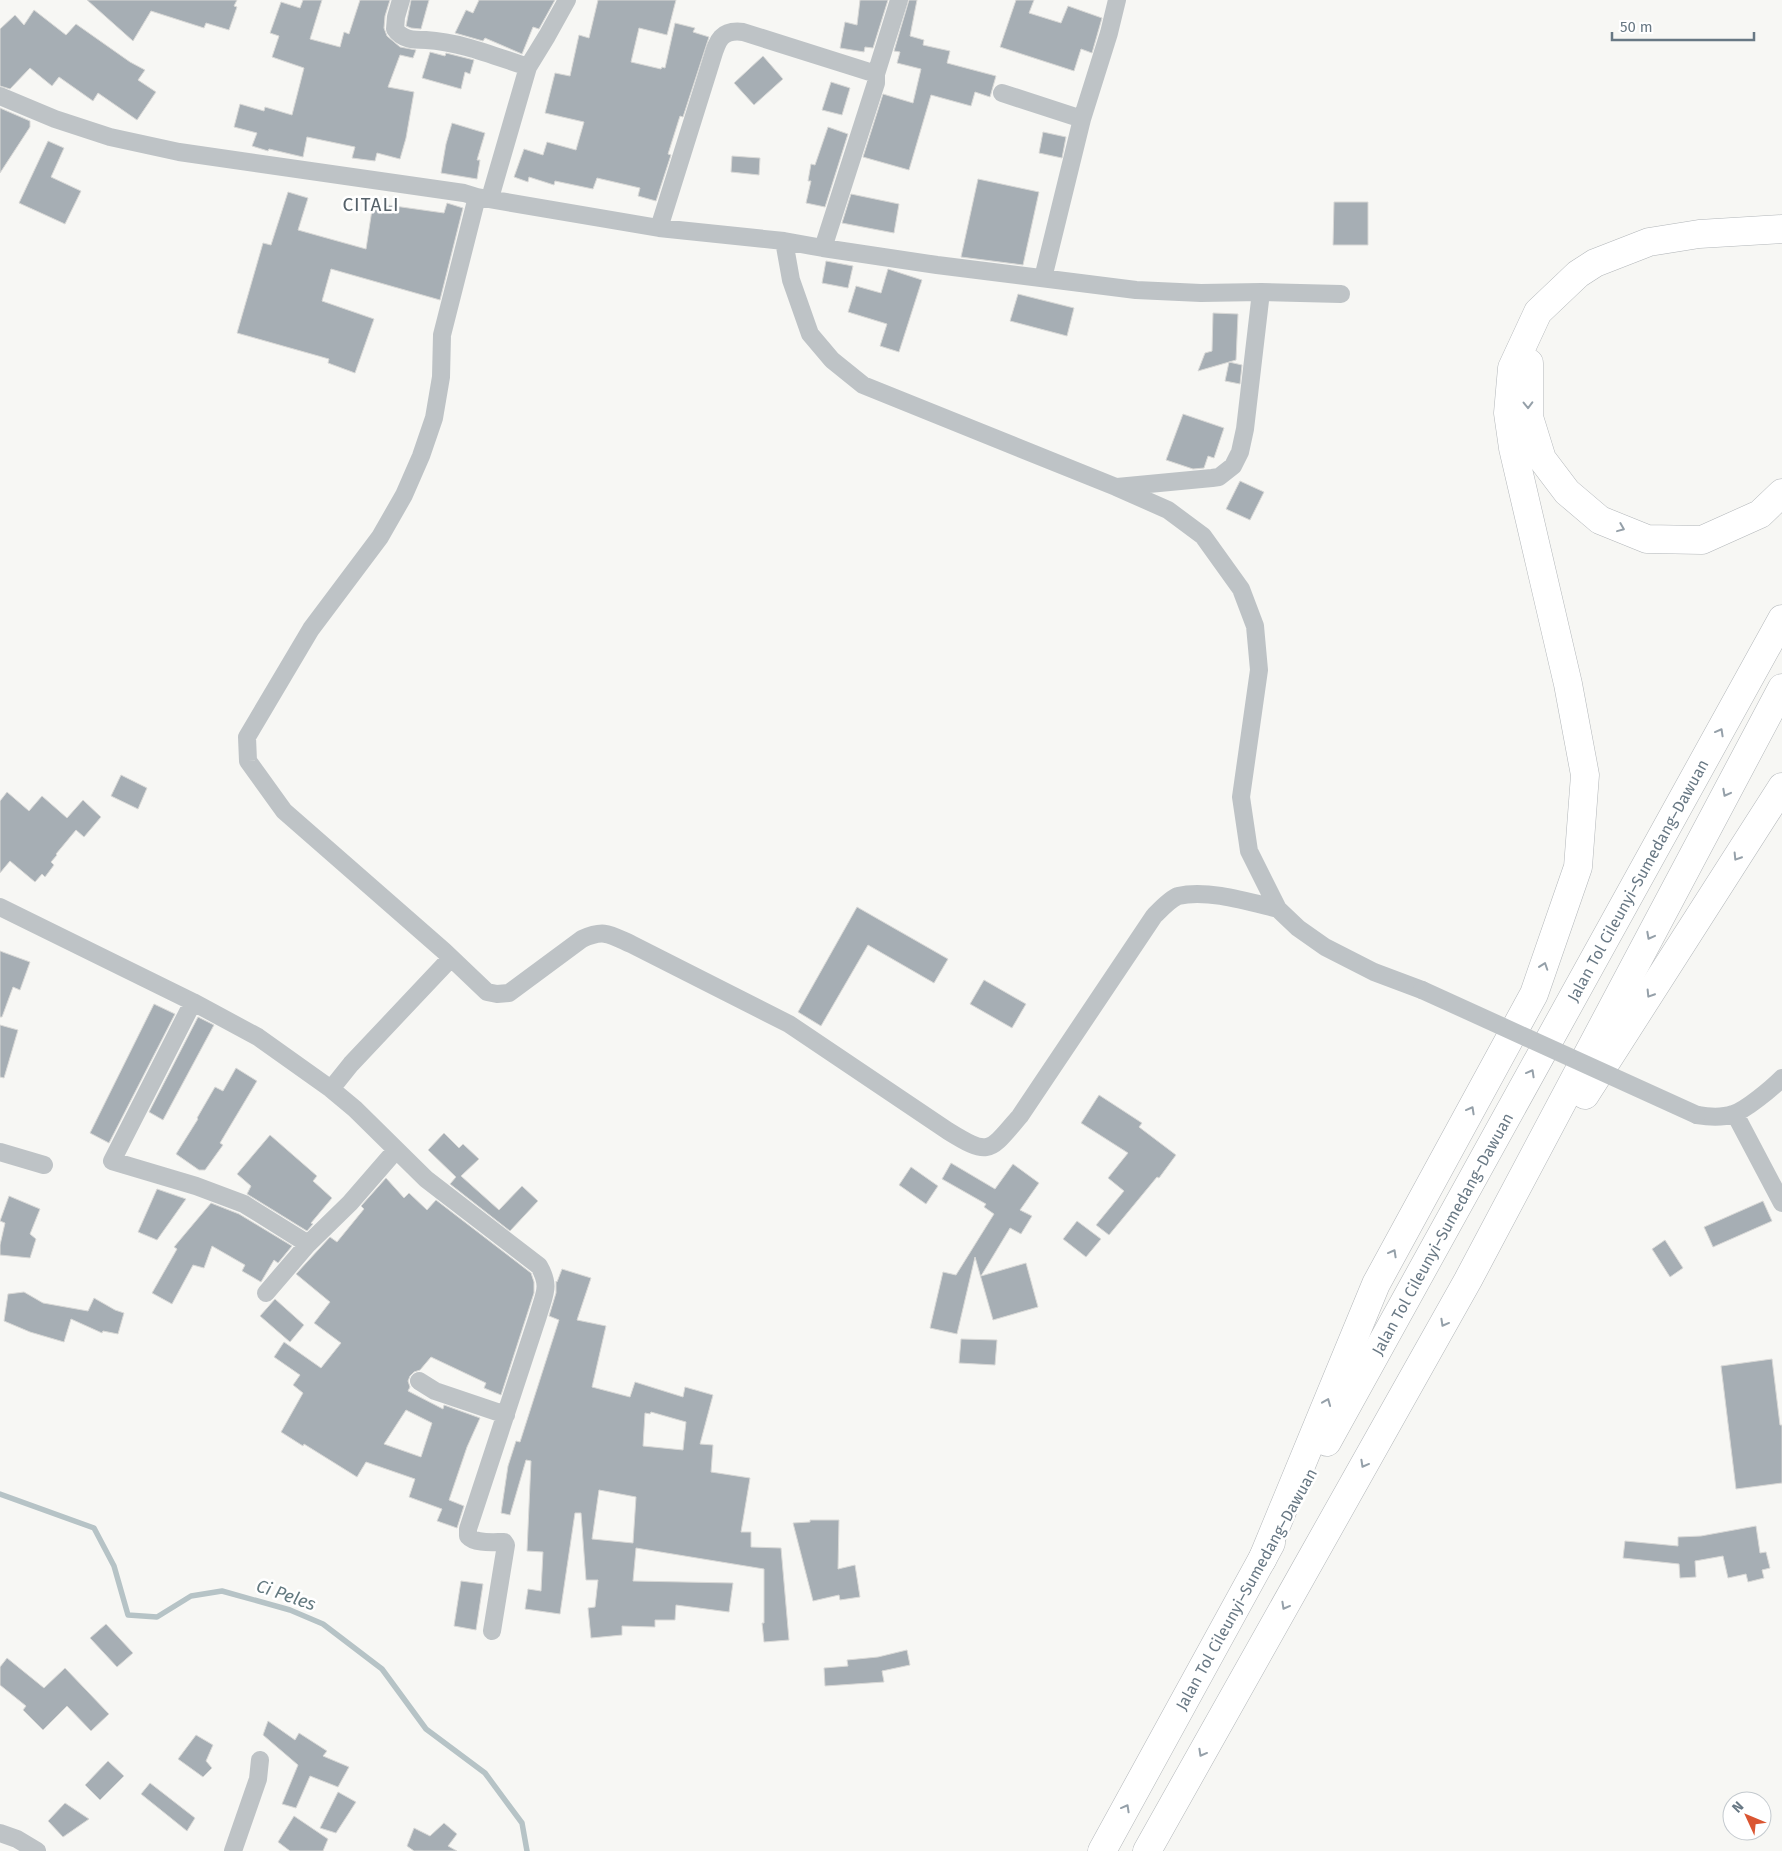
<svg xmlns="http://www.w3.org/2000/svg" width="1782" height="1851" viewBox="0 0 1782 1851" font-family="'Fira Sans',sans-serif">
	<style>
		.lines { fill: none; stroke-linecap: round; stroke-linejoin: round }
		.stream { stroke: #b6c3c6; stroke-width: 5.5 }
		.building { fill: #a6aeb4; stroke: #d9d9d7; fill-rule: evenodd }
		.highway-casing { stroke: #b2b6b9; stroke-width: 29 }
		.street { stroke: #bec3c6; stroke-width: 18 }
		.highway { stroke: #fff; stroke-width: 28 }
		.street-bridge { stroke: #bec3c6; stroke-width: 18 }
		.oneway { stroke: #95a0a9 }
		.labels { text-anchor: middle; stroke-width: 5; stroke-linejoin: round; paint-order: stroke }
		.street-label { font-size: 16px; fill: #687884; stroke: #fff }
		.water-label { font-size: 18px; font-style: italic; fill: #63797f; stroke: #fff }
		.quarter-label { font-size: 19px; letter-spacing: 1px; fill: #556169; stroke: #fff }
	</style>
	<rect width="100%" height="100%" fill="#f7f7f4"/>
	<g class="lines">
		<!-- stream -->
		<path class="stream" d="M0,1494L94,1528L114,1566L128,1615L157,1617L191,1596L222,1591L290,1610L323,1624L382,1669L426,1729L485,1773L522,1823L527,1851"/>
	</g>
	<!-- building -->
	<path class="building" d="M87,0H237L234,6L237,7L229,30L206,23L204,28L151,11L133,41Z
		M303,0H322L310,39L340,47L344,32L349,34L360,0H390L385,16L384,28L387,36L400,47L416,50L413,58L400,55L388,87L414,92L406,138L400,159L377,153L375,161L352,158L355,147L307,137L303,157L269,149L268,151L252,146L257,133L234,127L240,104L264,111L265,107L292,115L304,68L272,57L279,36L270,33L281,2L300,8Z
		M411,0H429L421,29L411,28L406,26Z
		M479,0H555L539,29L533,27L522,54L485,38L483,41L455,33L466,10L473,13Z
		M598,0H676L667,35L639,28L631,62L661,69L662,67L665,68L675,23L695,28L693,32L709,37L683,117L680,116L668,154L671,155L656,201L638,196L640,188L597,178L593,189L555,181L554,185L529,177L528,182L514,177L524,149L543,155L547,142L576,150L584,122L545,113L555,73L570,76L579,35L589,38Z
		M860,0H888L873,48L865,47L864,52L840,48L845,22L857,25Z
		M909,0H917L910,36L924,40L923,45L950,51L947,63L996,76L990,97L975,92L971,106L931,95L909,170L863,157L883,94L913,103L921,69L897,63L900,52L894,51Z
		M1016,0H1034L1029,13L1061,23L1068,6L1102,18L1092,53L1081,49L1074,71L1000,47Z
		M34,10L66,35L76,24L130,62L145,70L138,80L156,92L137,120L98,93L93,101L59,77L52,86L30,68L10,89L0,86V29L15,15L24,25Z
		M430,52L445,56L446,53L474,60L470,74L465,72L461,89L422,78Z
		M763,56L783,79L754,105L734,83Z
		M831,82L850,88L842,115L822,110Z
		M0,108L30,121V127L0,173Z
		M452,123L485,133L477,160H480L477,179L441,173L446,144Z
		M828,127L848,134L825,207L806,203L811,181H808L811,164L815,165Z
		M1043,132L1066,137L1062,158L1039,153Z
		M48,141L64,148L51,177L81,191L65,224L19,203Z
		M732,156L760,158L759,175L731,172Z
		M978,179L1039,192L1023,265L961,257Z
		M288,192L308,198L298,230L366,249L373,203L444,213L447,203L463,208L440,300L331,269L322,301L374,319L355,373L328,363L329,359L237,333L263,243L271,245Z
		M851,194L899,204L894,233L842,223Z
		M1334,202H1368V245H1333Z
		M826,261L853,266L848,288L822,283Z
		M888,269L922,280L899,352L880,346L887,324L848,312L856,286L881,293Z
		M1018,294L1074,308L1067,336L1010,321Z
		M1213,313L1238,314L1236,360L1198,371L1205,353L1212,351Z
		M1229,362L1242,365L1240,384L1225,381Z
		M1183,414L1224,428L1214,458L1208,456L1204,468L1193,469L1166,460Z
		M1240,481L1264,492L1250,520L1226,509Z
		M121,775L147,788L138,809L111,796Z
		M7,792L29,811L42,796L67,818L83,800L101,817L84,837L76,830L56,854L57,855L51,862L54,865L45,877L42,874L35,882L10,861L0,873V801Z
		M857,907L948,959L934,983L868,945L821,1026L798,1012Z
		M0,951L30,962L20,990L13,987L2,1017H0Z
		M984,980L1026,1004L1012,1028L970,1004Z
		M154,1004L175,1014L109,1143L90,1133Z
		M198,1017L214,1025L163,1120L149,1112Z
		M0,1025L18,1030L4,1078L0,1077Z
		M236,1068L257,1081L220,1143L223,1145L205,1170H199L176,1154L198,1119L197,1118L215,1087L223,1091Z
		M1099,1095L1142,1123L1139,1127L1176,1155L1159,1178L1157,1177L1109,1235L1096,1225L1124,1191L1108,1178L1128,1153L1081,1123Z
		M444,1133L459,1148L463,1144L479,1159L461,1176L499,1210L522,1186L538,1201L510,1231L450,1184L456,1177L428,1150Z
		M270,1135L317,1176L313,1181L332,1198L311,1223L313,1224L307,1231L247,1194L251,1186L237,1174Z
		M951,1163L995,1189L1013,1164L1039,1183L1020,1210L1032,1216L1021,1234L1010,1228L981,1276L1026,1263L1038,1307L993,1320L975,1257L957,1334L930,1328L943,1272L956,1275L994,1214L984,1207L986,1204L942,1179Z
		M911,1167L938,1186L926,1204L899,1185Z
		M386,1178L404,1198L409,1193L427,1210L436,1200L531,1273L534,1282V1293L501,1395L484,1388L486,1383L431,1357L420,1370L414,1372L410,1376L408,1381L410,1387L408,1391L443,1409L444,1405L480,1418L467,1447L449,1500L464,1506L457,1528L437,1521L442,1509L409,1497L415,1479L366,1462L357,1477L304,1444L303,1446L281,1432L303,1393L293,1385L300,1375L274,1357L284,1342L321,1368L341,1343L314,1323L330,1302L296,1274L330,1237L337,1242L364,1209L361,1206ZM406,1410L432,1423L421,1457L384,1444Z
		M157,1189L186,1199L157,1240L138,1232Z
		M9,1196L40,1209L30,1234L36,1239L30,1258L0,1255V1245L5,1223L0,1221Z
		M1763,1201L1772,1221L1713,1247L1704,1227Z
		M211,1203L239,1214L292,1246L278,1263L274,1260L261,1282L242,1271L245,1265L212,1246L204,1268L193,1265L172,1304L152,1293L177,1249L174,1247Z
		M1077,1221L1101,1239L1086,1257L1063,1239Z
		M1665,1240L1683,1268L1670,1277L1652,1249Z
		M562,1269L591,1278L577,1320L606,1326L592,1387L630,1397L635,1382L683,1397L685,1387L713,1395L700,1444L713,1445L711,1472L750,1478L741,1532H751V1547L781,1548L789,1640L764,1642L762,1623H764V1569L636,1548L633,1581L733,1583L729,1612L676,1605L675,1620H655V1627L622,1626V1635L591,1638L588,1608L595,1607L598,1580H586L581,1513H575L560,1614L525,1609L528,1589L541,1591L543,1552L527,1551L531,1461L526,1460L510,1515L501,1513L508,1466L516,1441L520,1442L559,1320L549,1316L556,1293V1281L557,1282ZM651,1412L686,1422L683,1450L643,1446L645,1413L650,1414ZM599,1490L636,1497L633,1543L592,1539Z
		M24,1292L43,1303L88,1311L94,1298L115,1310L124,1313L118,1334L103,1331L102,1333L71,1319L64,1342L30,1332L4,1321L8,1294Z
		M275,1299L304,1325L290,1342L260,1316Z
		M961,1339L997,1340L995,1365L959,1363Z
		M1772,1359L1780,1425H1782V1483L1736,1489L1721,1366Z
		M810,1520H839L838,1569L855,1565L860,1597L840,1600L839,1595L813,1601L793,1523L810,1522Z
		M1756,1526L1760,1553L1766,1552L1770,1568L1762,1570L1764,1578L1748,1582L1746,1574L1728,1578L1723,1556L1695,1561L1696,1577L1680,1578L1679,1564L1623,1558L1625,1541L1678,1546V1537L1701,1536Z
		M461,1581L483,1584L476,1630L454,1626Z
		M106,1624L133,1653L117,1667L90,1638Z
		M907,1650L910,1665L882,1671L884,1682L825,1686L824,1668L848,1666L847,1660L878,1657Z
		M7,1658L44,1688L65,1668L109,1714L91,1731L67,1706L43,1730L23,1710L26,1706L0,1685V1667Z
		M268,1721L295,1740L299,1733L327,1751L323,1756L349,1767L338,1787L310,1776L296,1808L282,1804L298,1765L263,1735Z
		M196,1735L213,1745L206,1761L212,1768L203,1777L178,1759Z
		M108,1761L124,1776L100,1800L85,1785Z
		M150,1783L195,1818L187,1831L141,1794Z
		M338,1792L356,1802L336,1833L320,1828Z
		M65,1803L89,1819L63,1837L48,1821Z
		M294,1816L328,1839L323,1851H290L278,1842Z
		M444,1823L457,1834L448,1846L457,1851H414L407,1846L414,1828L430,1836Z"/>
	<g class="lines">
		<!-- highway casing -->
		<g class="highway-casing">
			<g id="highway">
				<path d="M1529,363V417L1542,459L1567,492L1600,520L1647,539L1702,540L1760,514L1782,493"/>
				<path d="M1585,1095L1782,787"/>
				<path id="s1" d="M1327,1442L1782,619"/>
				<path d="M1262,1560L1376,1284L1534,994L1578,867L1585,775L1568,684L1513,448L1508,413L1512,368L1538,312L1578,274L1595,263L1649,242L1699,234L1782,229"/>
				<path d="M1102,1851L1271,1543"/>
				<path d="M1147,1851L1468,1280L1782,688"/>
			</g>
		</g>
		<!-- street -->
		<path class="street" d="M401,0L396,17L395,29C402,40 414,40 426,40C461,42 494,56 528,67
			M899,0L876,74V83L823,248L937,265L1136,290L1201,293L1261,292L1245,429L1240,452L1233,466L1219,477L1212,478L1117,487
			M1002,93L1082,119
			M0,96L55,119L110,137L179,152L464,193L477,197L659,228L784,241L791,280L810,334L832,360L863,385L1116,487L1168,510L1203,536L1241,589L1255,626L1259,670L1241,797L1249,851L1278,909L1298,928L1325,947L1374,972L1422,990
			M477,197L442,335L441,377L434,418L421,456L404,495L380,537L311,629L247,737L248,761L284,811L444,951L487,992L497,994L509,993L582,939C604,929 609,934 631,944L789,1024L948,1131C990,1157 989,1152 1020,1116L1154,916C1160,910 1170,899 1178,896C1208,889 1249,902 1278,909
			M490,198L528,67L547,36L567,0
			M659,228L711,62C717,43 719,29 743,32L876,74
			M784,241L823,248
			M1043,278L1082,119L1109,33L1117,0
			M1261,292L1341,294
			M0,907L193,1002L258,1037L331,1089
			M451,958L351,1064L331,1089L355,1109L426,1179L539,1266C551,1287 544,1294 538,1316L468,1529V1536C475,1544 493,1542 504,1542L506,1545L492,1631
			M193,1002L112,1161L196,1186L244,1204L308,1244
			M1735,1114L1782,1203
			M1697,1115C1709,1117 1722,1118 1733,1114C1746,1110 1772,1088 1782,1078
			M0,1152L44,1165
			M266,1293L308,1244L350,1203L396,1150
			M419,1381L435,1391L506,1415
			M0,1833L17,1839L37,1851
			M233,1851L258,1779L260,1760"/>
		<!-- highway -->
		<use href="#highway" class="highway"/>
		<!-- street-bridge -->
		<path class="street-bridge" d="M1422,990L1697,1115"/>
	</g>
	<!-- one-way arrows -->
	<defs><path id="oneway-chevron" d="M-2-3.5L2.5 0L-2 3.5" fill="none" stroke-width="1.6" stroke-linecap="round" stroke-linejoin="round" transform="scale(1.25)"/></defs>
	<g class="oneway">
		<use href="#oneway-chevron" transform="translate(1528 405) rotate(89)"/>
		<use href="#oneway-chevron" transform="translate(1621 528) rotate(22)"/>
		<use href="#oneway-chevron" transform="translate(1720 732) rotate(-61)"/>
		<use href="#oneway-chevron" transform="translate(1726 793) rotate(118)"/>
		<use href="#oneway-chevron" transform="translate(1737 857) rotate(122)"/>
		<use href="#oneway-chevron" transform="translate(1650 936) rotate(118)"/>
		<use href="#oneway-chevron" transform="translate(1544 966) rotate(-71)"/>
		<use href="#oneway-chevron" transform="translate(1650 994) rotate(122)"/>
		<use href="#oneway-chevron" transform="translate(1531 1073) rotate(-61)"/>
		<use href="#oneway-chevron" transform="translate(1471 1110) rotate(-61)"/>
		<use href="#oneway-chevron" transform="translate(1393 1253) rotate(-61)"/>
		<use href="#oneway-chevron" transform="translate(1444 1323) rotate(119)"/>
		<use href="#oneway-chevron" transform="translate(1327 1402) rotate(-68)"/>
		<use href="#oneway-chevron" transform="translate(1364 1464) rotate(119)"/>
		<use href="#oneway-chevron" transform="translate(1285 1606) rotate(119)"/>
		<use href="#oneway-chevron" transform="translate(1202 1753) rotate(119)"/>
		<use href="#oneway-chevron" transform="translate(1126 1808) rotate(-61)"/>
	</g>
	<g class="labels">
		<!-- street labels -->
		<g class="street-label">
			<text dy="6" stroke="none"><textPath href="#s1" startOffset="642">Jalan Tol Cileunyi–Sumedang–Dawuan</textPath></text>
			<text dy="6" stroke="none"><textPath href="#s1" startOffset="238">Jalan Tol Cileunyi–Sumedang–Dawuan</textPath></text>
			<text transform="translate(1246 1589) rotate(-61)" y="6">Jalan Tol Cileunyi–Sumedang–Dawuan</text>
		</g>
		<!-- water labels -->
		<g class="water-label">
			<text transform="translate(286 1595) rotate(19)" y="6">Ci Peles</text>
		</g>
		<!-- quarter labels -->
		<g class="quarter-label">
			<text x="371" y="211">CITALI</text>
		</g>
	</g>
	<!-- north arrow -->
	<g transform="translate(1747 1816) rotate(314)"><circle r="24" fill="#ffffff" stroke="#c3c9ce"/>
	<path d="M0-4L9 19L0 12L-9 19Z" fill="#da5531"/>
	<text y="-8" font-size="14" font-weight="bold" text-anchor="middle" fill="#687884">N</text>
	</g>
	<!-- scale -->
	<path d="M1612 32v8h142v-8" fill="none" stroke="#687884" stroke-width="2.5"/>
	<text x="1620" y="32" font-size="15" fill="#687884" stroke="#ffffff" stroke-width="4" paint-order="stroke">50 m</text>
</svg>
